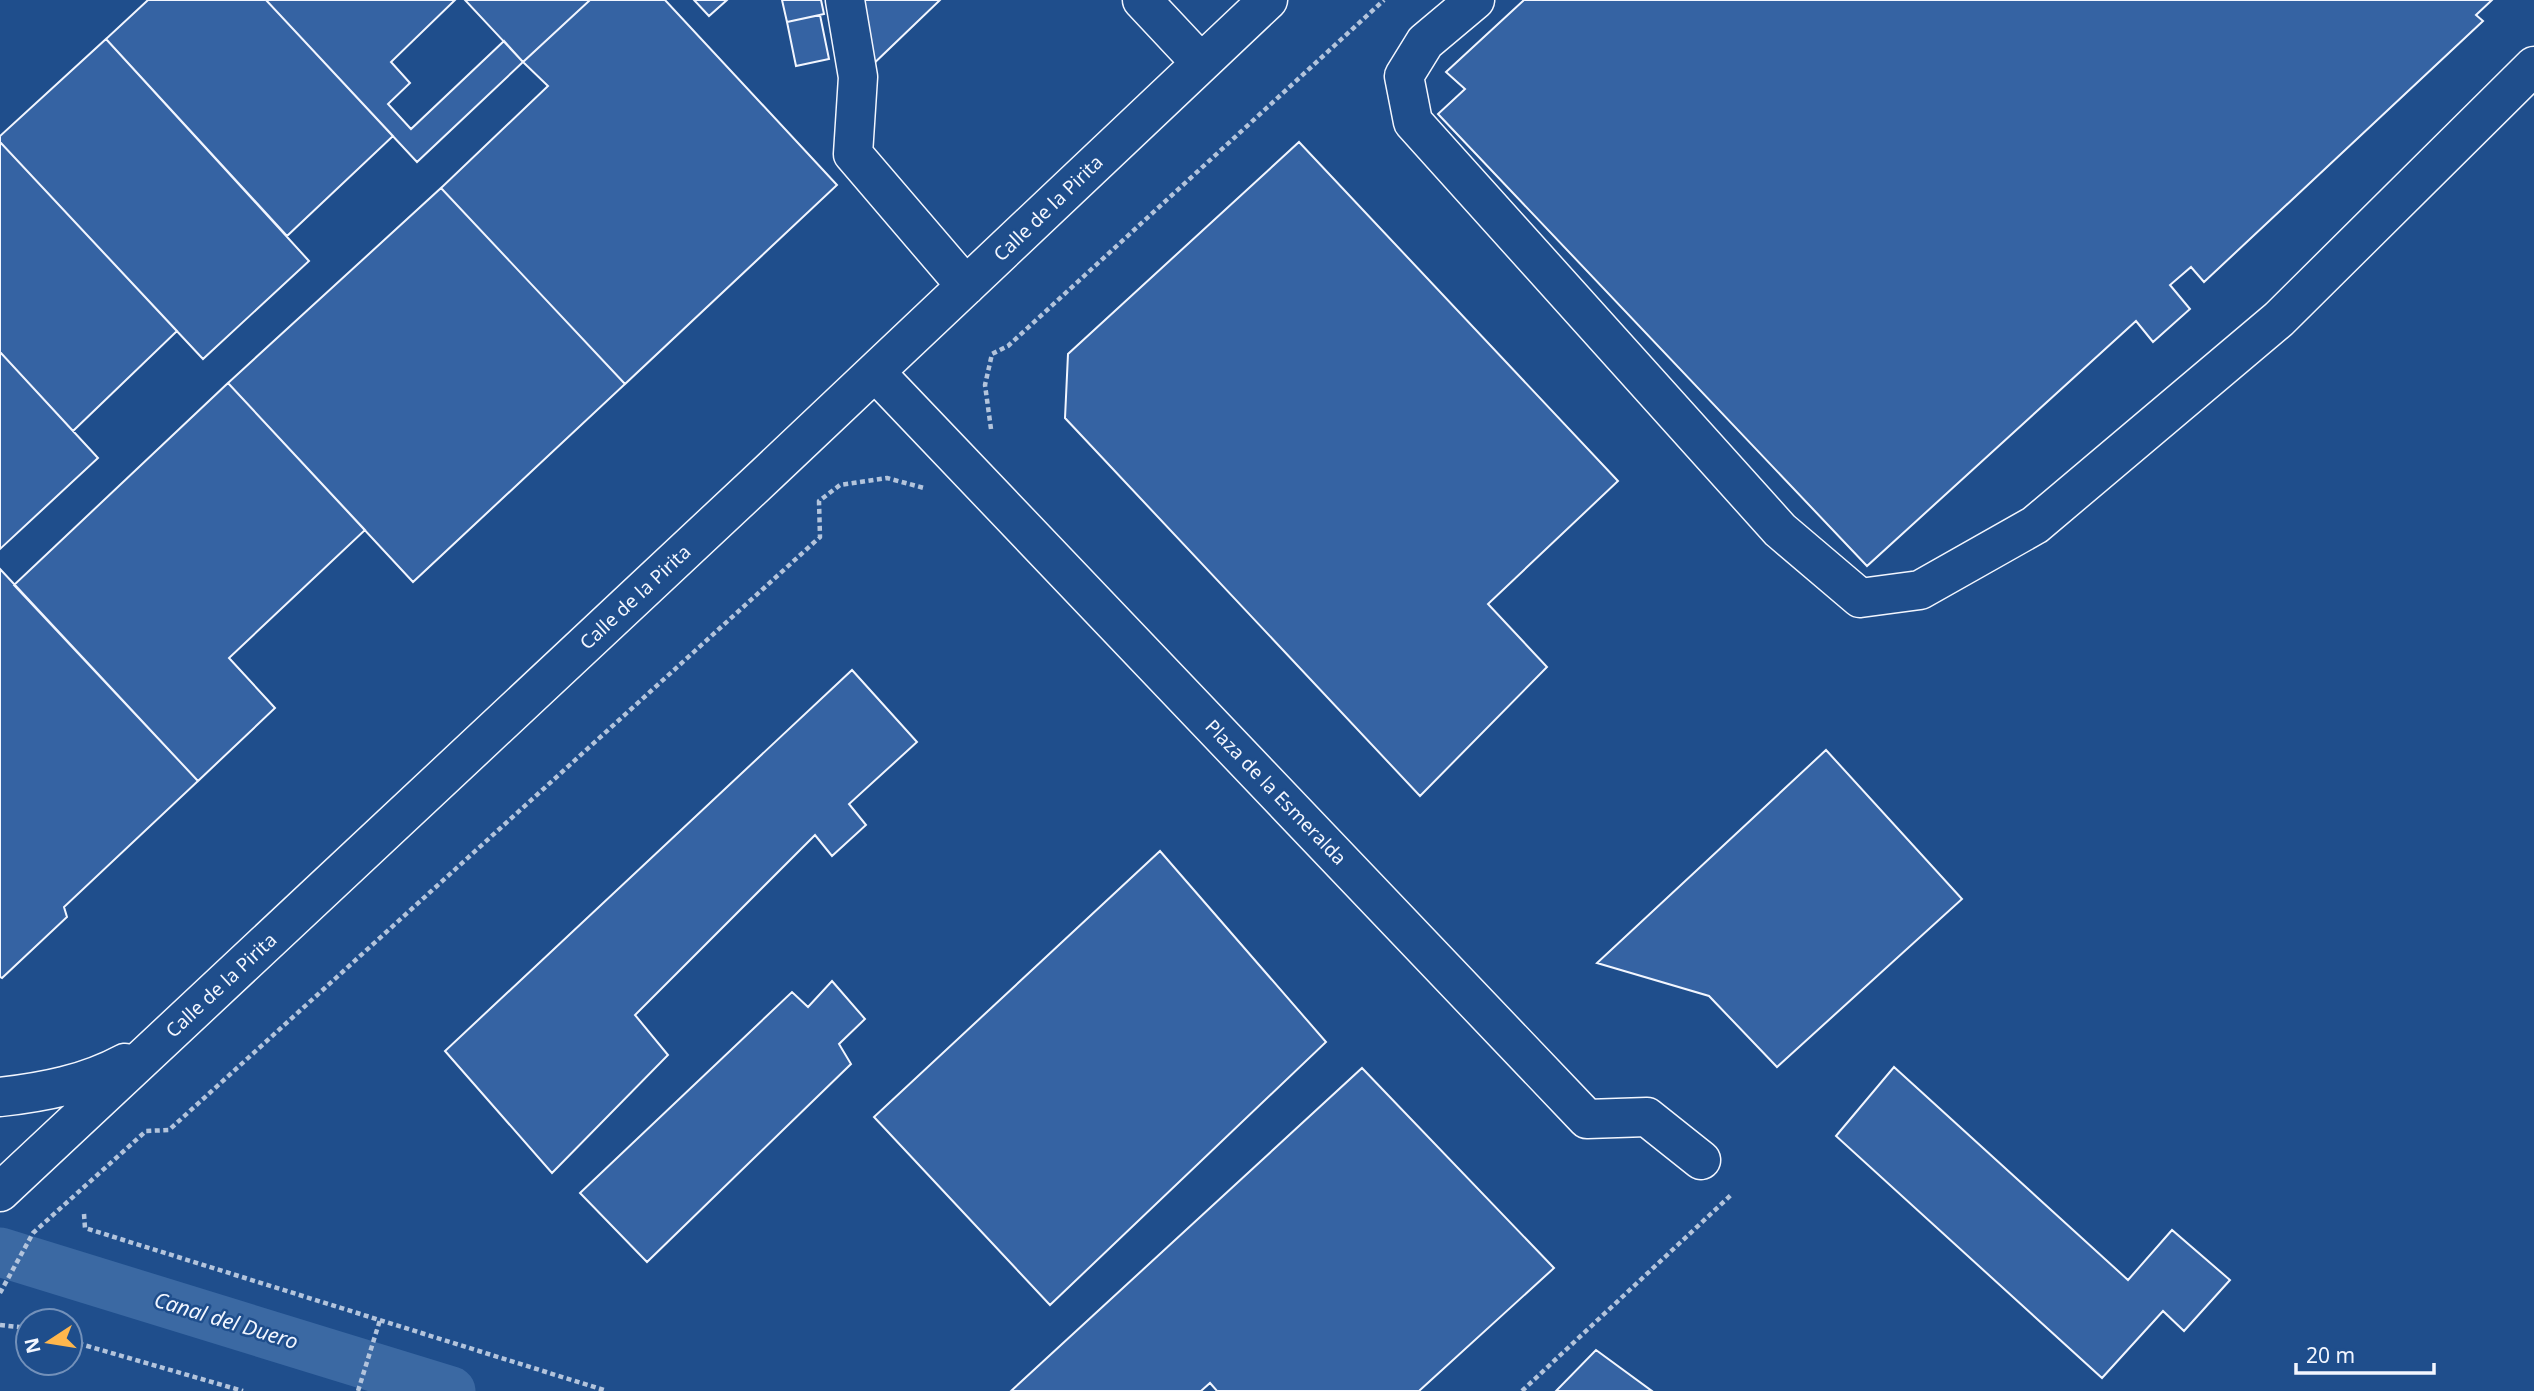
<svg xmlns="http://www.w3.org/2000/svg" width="2534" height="1391" viewBox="0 0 2534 1391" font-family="'Noto Sans',sans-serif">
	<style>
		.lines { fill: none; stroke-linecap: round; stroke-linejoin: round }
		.canal { stroke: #3b69a3; stroke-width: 49 }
		.building { fill: #3563a3; stroke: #f2f6ff; stroke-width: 2 }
		.minor-casing { stroke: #f2f6ff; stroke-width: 41 }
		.path { stroke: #b3c4dc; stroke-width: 4.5; stroke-dasharray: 5 3.5; stroke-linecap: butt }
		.minor { stroke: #1f4e8c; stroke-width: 38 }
		.labels { text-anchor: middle; stroke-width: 5; stroke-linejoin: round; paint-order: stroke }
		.street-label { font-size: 19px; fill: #f2f6ff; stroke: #1f4e8c }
		.water-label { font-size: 21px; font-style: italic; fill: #f2f6ff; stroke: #1f4e8c }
	</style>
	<rect width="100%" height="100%" fill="#1f4e8c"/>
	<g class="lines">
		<!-- canal -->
		<path class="canal" d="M0,1252L451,1391"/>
	</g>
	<!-- building -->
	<path class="building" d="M148,0H266L393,136L287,236L106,39Z
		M266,0H455L391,62L410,83L388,104L411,129L504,41L523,62L417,162Z
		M465,0H590L523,62Z
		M590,0H665L837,185L625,384L441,188L548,86L523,62Z
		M694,0H727L709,16Z
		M782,0H821L824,14L787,22Z
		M865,0H940L867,70L831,32Z
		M1524,0H2492L2476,15L2483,21L2204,282L2191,267L2170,285L2190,309L2153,342L2136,321L1867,566L1438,114L1465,89L1446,72Z
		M820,15L829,59L796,66L787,22Z
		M106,39L309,261L203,359L0,142V136Z
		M0,142L177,331L73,431L0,352Z
		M1299,142L1618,481L1488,604L1547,667L1420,796L1065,418L1068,354Z
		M441,188L625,384L413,582L228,383Z
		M0,352L98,458L0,549Z
		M228,383L365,530L229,658L275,708L198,781L14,585Z
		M0,569L198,781L64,907L67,917L2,978L0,977Z
		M852,670L917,742L849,804L866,825L832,856L815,835L635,1015L668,1055L552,1173L445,1051Z
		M1826,750L1962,899L1777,1067L1709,996L1597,963Z
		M1160,851L1326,1042L1050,1305L874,1117Z
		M832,981L865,1019L839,1044L851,1064L647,1262L580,1193L792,992L808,1007Z
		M1894,1067L2128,1280L2172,1230L2230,1280L2184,1331L2163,1311L2102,1378L1836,1136Z
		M1362,1068L1554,1268L1419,1391H1217L1210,1383L1201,1391H1011Z
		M1596,1350L1652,1391H1556Z"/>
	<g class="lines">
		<!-- minor casing -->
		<g class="minor-casing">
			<path id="minor" d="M845,0L858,77L853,154L966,286
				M1142,0L1201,63
				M1475,0L1425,42L1404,76L1413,122L1780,530L1860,598L1920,590L2035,525L2279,319L2534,66
				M875,372L1587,1119L1647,1117L1701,1160
				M0,1097C44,1092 86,1084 125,1063
				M0,1192L768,473L1268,0"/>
		</g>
		<!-- path -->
		<path class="path" d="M991,429L985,385L992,354L1008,346L1384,0
			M84,1214L85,1228L607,1391
			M0,1293L33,1233L146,1131L169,1130L820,537L819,501L840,485L887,478L924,488
			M0,1325L28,1328
			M70,1341L243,1391
			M358,1391L380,1320
			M1522,1391L1731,1195"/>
		<!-- minor -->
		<use href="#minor" class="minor"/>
	</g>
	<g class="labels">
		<!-- street labels -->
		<g class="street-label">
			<text transform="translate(1048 208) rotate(-44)" y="7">Calle de la Pirita</text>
			<text transform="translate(635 597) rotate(-43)" y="7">Calle de la Pirita</text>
			<text transform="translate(1276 792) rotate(46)" y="7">Plaza de la Esmeralda</text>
			<text transform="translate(221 985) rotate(-43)" y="7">Calle de la Pirita</text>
		</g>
		<!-- water labels -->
		<g class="water-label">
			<text transform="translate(226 1321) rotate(17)" y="7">Canal del Duero</text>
		</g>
	</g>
	<!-- north arrow -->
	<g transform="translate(49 1342) rotate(258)"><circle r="33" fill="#1f4e8c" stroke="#7391ba" stroke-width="2"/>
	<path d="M0-5L12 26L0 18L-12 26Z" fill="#ffb74d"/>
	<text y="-10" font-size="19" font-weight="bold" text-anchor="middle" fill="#f2f6ff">N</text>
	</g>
	<!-- scale -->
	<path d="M2296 1363v10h138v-10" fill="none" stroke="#f2f6ff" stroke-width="3.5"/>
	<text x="2306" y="1363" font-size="21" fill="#f2f6ff" stroke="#1f4e8c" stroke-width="5" paint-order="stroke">20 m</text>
</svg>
